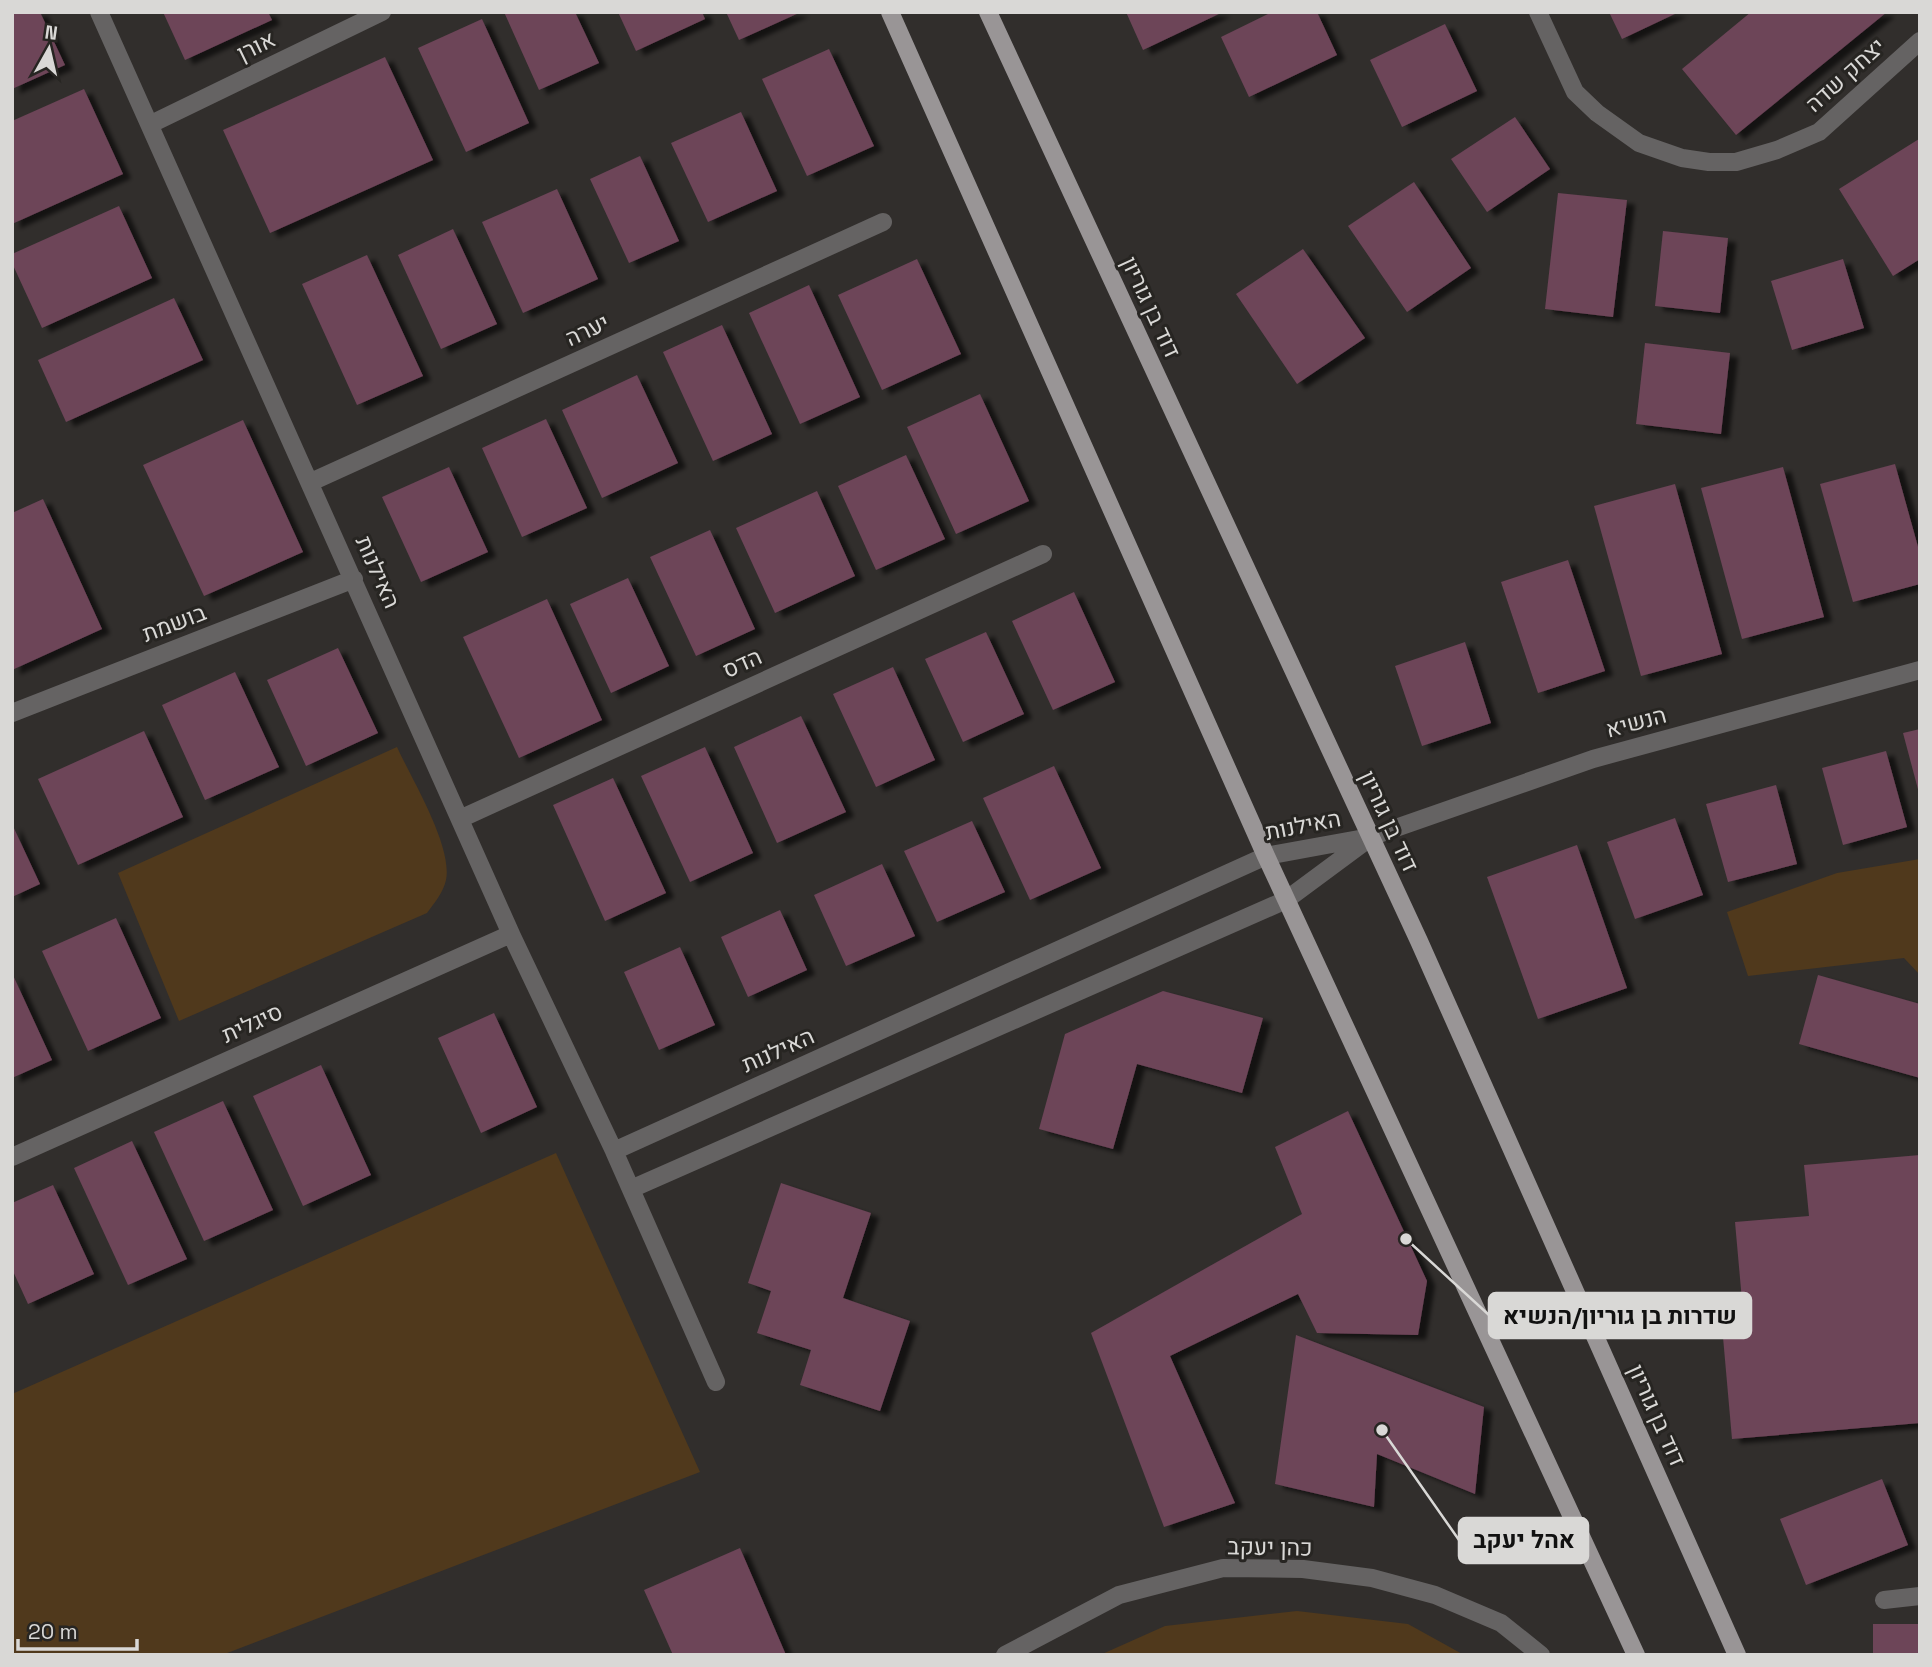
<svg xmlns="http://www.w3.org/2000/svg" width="1932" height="1667" viewBox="0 0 1932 1667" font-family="'Space Grotesk',Heebo,sans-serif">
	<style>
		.green { fill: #50391c }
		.building { fill: #6d4458; filter: url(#shadow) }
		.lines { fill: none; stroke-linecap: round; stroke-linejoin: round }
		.minor { stroke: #656363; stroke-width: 18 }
		.major { stroke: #999596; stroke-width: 18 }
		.labels { text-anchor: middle; stroke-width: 6; stroke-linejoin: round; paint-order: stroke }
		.street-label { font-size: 23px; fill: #d9d8d6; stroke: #272522 }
		.leader { fill: none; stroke: #d9d8d6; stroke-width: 2.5 }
		.callout-dot { fill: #d9d8d6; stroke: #272522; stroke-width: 2.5 }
		.callout { fill: #d9d8d6; stroke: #d9d8d6; stroke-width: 2.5 }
		.callout-label { font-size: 24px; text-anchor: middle; font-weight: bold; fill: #111 }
	</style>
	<defs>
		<filter id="shadow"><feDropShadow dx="8" dy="4.5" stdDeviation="2" flood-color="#0009"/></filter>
	</defs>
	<rect width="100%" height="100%" fill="#312e2c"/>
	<!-- green -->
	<path class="green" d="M397,747C411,778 453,846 446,880C443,893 435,902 427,913L179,1021L118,873Z
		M1920,859V975L1904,958L1748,976L1727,912L1837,873Z
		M556,1153L700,1472L222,1655H12V1394Z
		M1297,1611L1408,1624L1464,1655H1100L1165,1626Z"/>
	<!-- building -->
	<path class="building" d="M12,12H40L65,65L12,89Z
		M163,12H268L272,20L185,60Z
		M504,12H575L599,63L539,90Z
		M618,12H702L705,19L636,51Z
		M726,12H801L739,40Z
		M1126,12H1223L1143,50Z
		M1272,12H1317L1337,55L1249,97L1221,37Z
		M1609,12H1679L1622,39Z
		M1751,12H1887L1736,135L1682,69Z
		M482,19L529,123L466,152L418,48Z
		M1445,24L1477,91L1402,127L1370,60Z
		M829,49L874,146L807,176L762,79Z
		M385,57L433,160L270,233L223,130Z
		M84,89L123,174L12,224V121Z
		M741,112L777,191L708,222L671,143Z
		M1515,117L1550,169L1487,212L1451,159Z
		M1919,139L1920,259L1893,276L1839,189Z
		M640,156L679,241L629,263L590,179Z
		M1414,182L1471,268L1407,312L1348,226Z
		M557,189L598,279L523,313L482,222Z
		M1558,193L1627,200L1613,317L1545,309Z
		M119,206L152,278L42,328L12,263V254Z
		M453,229L497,324L441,349L398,255Z
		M1663,231L1728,238L1720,313L1655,306Z
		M1303,249L1365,338L1297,384L1236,294Z
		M367,255L423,376L357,405L302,284Z
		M917,259L961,354L882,390L838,295Z
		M1843,259L1864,328L1792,350L1771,281Z
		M809,285L860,397L800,424L749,313Z
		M174,298L203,360L66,422L38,360Z
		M722,325L772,434L713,461L663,352Z
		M1645,343L1730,353L1721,434L1636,424Z
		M637,375L678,463L602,498L562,410Z
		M980,394L1029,501L956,534L907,427Z
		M546,419L587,508L522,537L482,448Z
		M243,420L303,552L204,596L143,465Z
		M906,455L945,539L876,570L838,486Z
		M1895,464L1920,554V584L1853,602L1820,484Z
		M449,467L488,552L421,582L382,497Z
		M1783,467L1824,617L1742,639L1701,488Z
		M1675,484L1722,654L1641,676L1594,506Z
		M817,491L855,576L775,613L736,528Z
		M43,499L102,629L12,670V513Z
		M710,530L755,629L696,656L650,557Z
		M1568,560L1605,671L1538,693L1501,582Z
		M628,578L669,666L611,693L570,604Z
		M1074,592L1115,682L1053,710L1012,621Z
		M547,599L602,720L519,758L463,637Z
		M986,632L1024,714L963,742L925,659Z
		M1465,642L1491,723L1422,746L1395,666Z
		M338,648L378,733L306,766L267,680Z
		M893,667L935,760L876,787L833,694Z
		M235,672L279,767L205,800L162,705Z
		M801,716L846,812L777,843L734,747Z
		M1920,729V793H1919L1903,733Z
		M144,731L183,817L78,865L38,779Z
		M705,747L753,853L690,882L641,776Z
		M1886,751L1907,827L1843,845L1822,768Z
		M1054,766L1101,868L1030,900L983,798Z
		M613,778L666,893L605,921L553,805Z
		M1776,785L1797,864L1728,882L1706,804Z
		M1675,818L1703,895L1635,919L1607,842Z
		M972,821L1005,892L937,922L904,851Z
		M12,824L40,884L12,897Z
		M1577,845L1627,988L1538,1019L1487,877Z
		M882,864L915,936L846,966L814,895Z
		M780,910L807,970L748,997L721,937Z
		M116,918L161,1018L88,1051L42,951Z
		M680,947L715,1025L659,1050L624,972Z
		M12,973L52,1060L12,1078Z
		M1818,975L1920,1004V1078L1799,1044Z
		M1163,991L1263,1018L1242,1093L1137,1064L1113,1149L1039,1129L1065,1034Z
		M494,1013L537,1107L481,1133L438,1038Z
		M321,1065L371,1175L303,1206L253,1096Z
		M223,1101L273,1210L204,1241L154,1132Z
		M1348,1111L1427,1281L1418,1335L1317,1333L1298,1294L1170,1356L1235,1503L1164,1527L1091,1333L1302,1214L1275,1147Z
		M132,1141L187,1259L128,1285L74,1168Z
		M1920,1155V1423L1732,1439L1723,1337L1745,1334L1735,1222L1809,1216L1804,1165Z
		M781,1183L871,1213L843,1298L910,1321L880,1411L800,1385L811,1350L757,1333L771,1291L748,1283Z
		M53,1185L94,1274L28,1304L12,1269V1203Z
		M1296,1335L1484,1407L1475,1494L1377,1454L1374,1507L1275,1484Z
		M1882,1479L1908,1545L1806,1585L1780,1519Z
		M740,1548L786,1655H673L644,1590Z
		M1873,1624H1920V1655H1873Z"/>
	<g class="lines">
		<!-- minor -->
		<path class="minor" d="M99,12L511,934L614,1151L716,1382
			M1538,12L1575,92L1597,113L1639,143L1682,158L1709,162H1736L1777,150L1819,132L1920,41
			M151,124L382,12
			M311,482L883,222
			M12,713L354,579
			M462,818L1043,554
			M614,1151L1266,856L1370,837L1593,759L1920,670
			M12,1157L511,934
			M631,1189L1286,900L1367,840
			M1884,1600L1920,1596
			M1005,1655L1119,1595L1223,1568L1303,1569L1372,1578L1435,1595L1501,1623L1541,1655"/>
		<!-- major -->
		<path class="major" d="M890,12L1266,856L1636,1655
			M988,12L1419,941L1737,1655"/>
	</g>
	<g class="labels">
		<!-- street labels -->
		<g class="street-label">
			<text transform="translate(256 46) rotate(-26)" y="8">אורן</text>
			<text transform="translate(1845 75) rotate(-42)" y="8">יצחק שדה</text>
			<text transform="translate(1151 307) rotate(65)" y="8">דוד בן גוריון</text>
			<text transform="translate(587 330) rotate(-25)" y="8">יערה</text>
			<text transform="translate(378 572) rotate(66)" y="8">האילנות</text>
			<text transform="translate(174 623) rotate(-21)" y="8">בושמת</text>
			<text transform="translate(742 663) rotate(-24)" y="8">הדס</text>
			<text transform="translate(1636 722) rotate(-15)" y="8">הנשיא</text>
			<text transform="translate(1389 821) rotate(65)" y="8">דוד בן גוריון</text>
			<text transform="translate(1303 825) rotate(-11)" y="8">האילנות</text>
			<text transform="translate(252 1023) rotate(-24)" y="8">סיגלית</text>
			<text transform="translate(778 1050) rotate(-24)" y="8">האילנות</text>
			<text transform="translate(1657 1415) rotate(66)" y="8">דוד בן גוריון</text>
			<text transform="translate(1270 1547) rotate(1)" y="8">כהן יעקב</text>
		</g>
	</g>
	<!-- callouts -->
	<path class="leader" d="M1406 1239L1489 1315M1382 1430L1459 1540"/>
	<g class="callout-dot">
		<circle cx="1406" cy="1239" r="7"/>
		<circle cx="1382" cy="1430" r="7"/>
	</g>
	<g class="callout">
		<rect x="1489" y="1293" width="262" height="45" rx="7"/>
		<rect x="1459" y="1518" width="129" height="45" rx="7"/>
	</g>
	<g class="callout-label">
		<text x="1620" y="1324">שדרות בן גוריון/הנשיא</text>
		<text x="1524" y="1548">אהל יעקב</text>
	</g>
	<!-- border -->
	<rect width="1932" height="1667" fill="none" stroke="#d9d8d6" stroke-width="28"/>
	<!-- north arrow -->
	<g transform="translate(49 49) rotate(8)" stroke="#272522" stroke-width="5" paint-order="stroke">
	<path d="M0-5L12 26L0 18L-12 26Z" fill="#d9d8d6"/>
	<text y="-10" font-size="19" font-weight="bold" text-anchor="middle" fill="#d9d8d6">N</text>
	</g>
	<!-- scale -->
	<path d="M18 1639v10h119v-10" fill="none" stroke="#d9d8d6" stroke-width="3.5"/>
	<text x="28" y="1639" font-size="21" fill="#d9d8d6" stroke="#272522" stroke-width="5" paint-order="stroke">20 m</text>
</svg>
